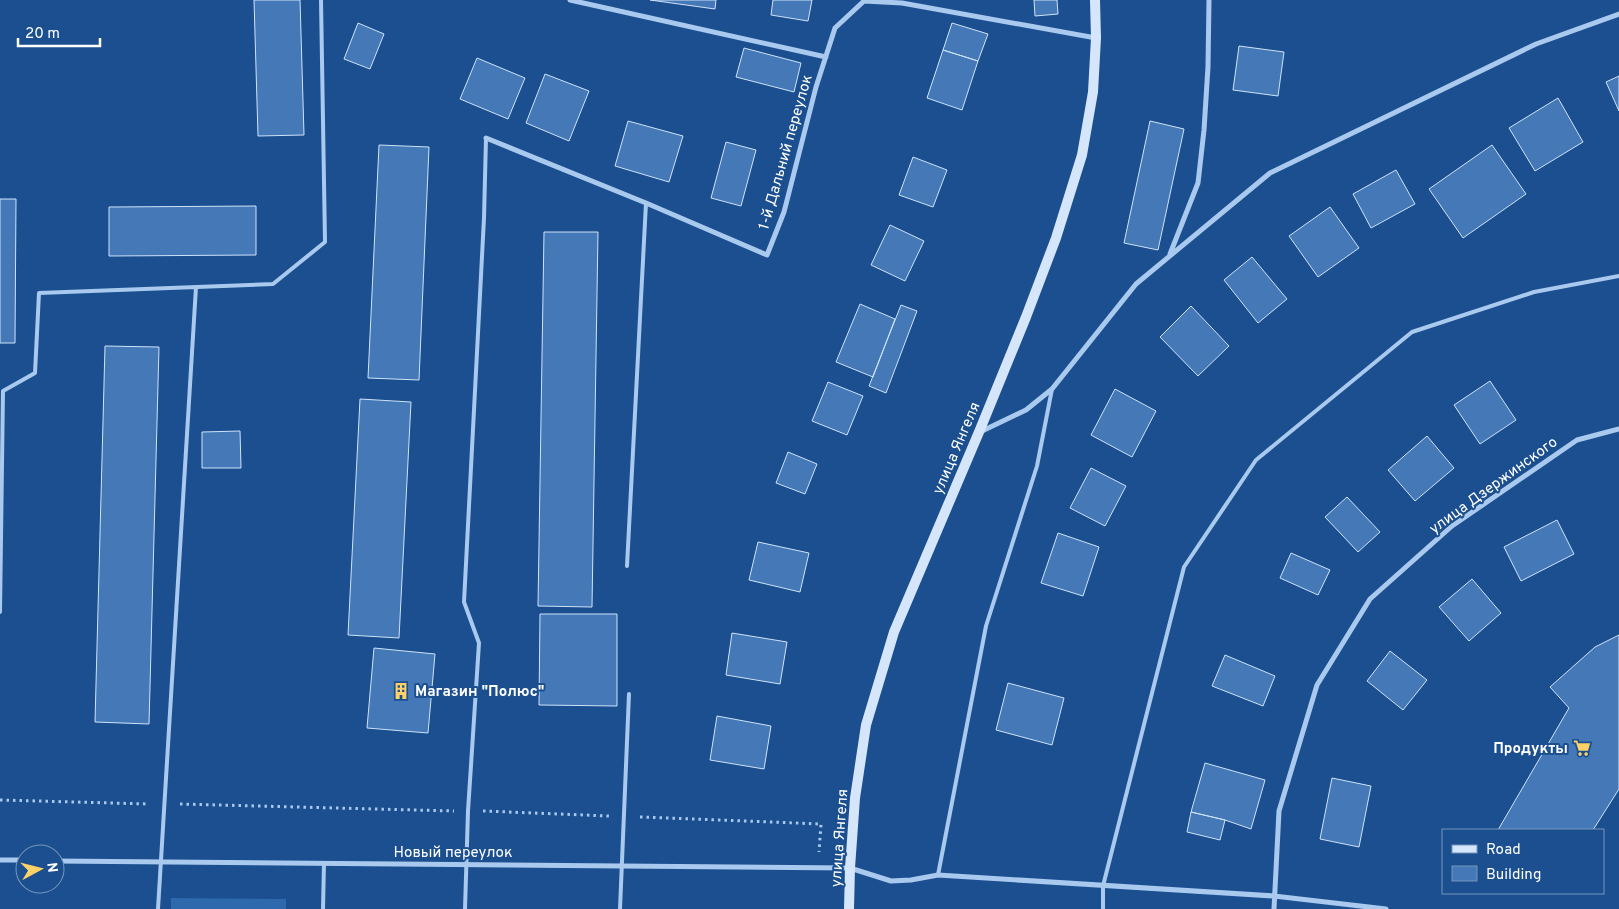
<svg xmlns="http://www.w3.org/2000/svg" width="1619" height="909" viewBox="0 0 1619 909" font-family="Overpass,sans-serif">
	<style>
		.green { fill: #2e69ad }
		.building { fill: #4478b7; stroke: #cfe3fa }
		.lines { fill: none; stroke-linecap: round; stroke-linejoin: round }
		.path { stroke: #a9c9ee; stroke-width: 3; stroke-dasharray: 2.5 4; stroke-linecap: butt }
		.lane { stroke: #a9c9ee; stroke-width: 4 }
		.street { stroke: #a9c9ee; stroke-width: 5 }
		.secondary { stroke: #d6e6fa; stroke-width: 10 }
		.labels { text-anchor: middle; stroke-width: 4; stroke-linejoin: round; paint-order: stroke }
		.street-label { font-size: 15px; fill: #fff; stroke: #1b4f8f }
		.poi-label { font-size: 15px; font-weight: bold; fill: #fff; stroke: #1b4f8f; text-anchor: start }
	</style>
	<rect width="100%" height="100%" fill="#1b4f8f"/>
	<!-- green -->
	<path class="green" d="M171,898L286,899V909H171Z"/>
	<!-- building -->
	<path class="building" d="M254,0H300L304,135L258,136Z
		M650,0H716L715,9Z
		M773,0H812L808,21L771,15Z
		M1034,0H1057L1058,14L1035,16Z
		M358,23L384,34L370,69L344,59Z
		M952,23L988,34L978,61L943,50Z
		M1239,46L1284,52L1278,96L1233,90Z
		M744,48L801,63L794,92L736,77Z
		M943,50L978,61L962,110L927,98Z
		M477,58L525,78L508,119L460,99Z
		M545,74L589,91L569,141L526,123Z
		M1619,76V111L1606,82Z
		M1558,98L1583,142L1535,171L1509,128Z
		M628,121L683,136L669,182L615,166Z
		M1150,121L1184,129L1158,250L1124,243Z
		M726,142L756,150L741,206L711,198Z
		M379,145L429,147L419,380L368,378Z
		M1492,145L1526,194L1463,238L1429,189Z
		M913,157L947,170L933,207L899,195Z
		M1396,170L1415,204L1371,228L1353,194Z
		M0,199H16L15,343H0Z
		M256,206V255L109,256V207Z
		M1330,207L1359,248L1318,277L1289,236Z
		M890,225L924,241L905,281L871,265Z
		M544,232H598L592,607L538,606Z
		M1252,257L1287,299L1258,323L1224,280Z
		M860,304L895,319L873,377L836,362Z
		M901,305L917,311L886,393L869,386Z
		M1191,306L1229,346L1198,376L1160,337Z
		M105,346L159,347L149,724L95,722Z
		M1490,381L1516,420L1480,444L1454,405Z
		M828,382L863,396L847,435L812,421Z
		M1115,389L1156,411L1132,457L1091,435Z
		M360,399L411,402L399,638L348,635Z
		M240,431L241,468H202V432Z
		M1427,436L1454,468L1415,501L1388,470Z
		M788,452L817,464L805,494L776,483Z
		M1091,468L1126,486L1105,526L1070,508Z
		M1347,497L1380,532L1358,552L1325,517Z
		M1557,520L1574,554L1521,581L1504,547Z
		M1058,533L1099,547L1083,596L1041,583Z
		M758,542L809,553L800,592L749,580Z
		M1291,553L1330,570L1318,595L1280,578Z
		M1472,579L1501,613L1469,641L1439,607Z
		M540,614H617V706L539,705Z
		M732,633L787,642L780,684L726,675Z
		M1619,635V789L1593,830H1498L1569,708L1550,687L1595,647Z
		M374,648L435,654L428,733L367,728Z
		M1390,651L1427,680L1403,710L1367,681Z
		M1225,655L1275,676L1263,706L1212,686Z
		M1008,683L1064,698L1052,745L996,730Z
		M717,716L771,726L764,769L710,760Z
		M1205,763L1265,780L1251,829L1225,820L1191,812Z
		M1332,778L1371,786L1359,847L1320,839Z
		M1191,812L1225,820L1220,840L1187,832Z"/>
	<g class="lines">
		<!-- path -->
		<path class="path" d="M0,800L149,804
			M180,804L454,811
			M483,811L609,816
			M640,817L821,824L819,852"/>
		<!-- lane -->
		<path class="lane" d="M627,566L646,203
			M0,612L3,391L35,373L39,293L273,284L325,242L321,0
			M938,875L986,626L1037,466L1052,389
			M158,909L196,287
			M323,909L324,863
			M465,909L468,811L479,643L464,602L484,218L486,138
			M620,909L629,694
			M1103,909V886L1184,567L1256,460L1412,332L1534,292L1619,276"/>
		<!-- street -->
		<path class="street" d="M570,0L826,57
			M486,138L646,203L767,255L784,212L816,87L835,28L864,1L902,3L1096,38
			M1170,254L1198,183L1204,130L1208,67L1209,0
			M980,432L1026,410L1052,389L1136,284L1270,173L1536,44L1619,14
			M0,860H25
			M55,861L850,868L891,881L911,880L938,875L1274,896L1386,909
			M1274,909L1279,811L1317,685L1370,599L1452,526L1577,440L1619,429"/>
		<!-- secondary -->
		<path class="secondary" d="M849,909L850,868L855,798L866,725L894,632L979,432L1026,317L1056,238L1082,155L1093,92L1096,38L1095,0"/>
	</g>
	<!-- icons -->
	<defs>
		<g id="building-bare" transform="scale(1.35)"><path d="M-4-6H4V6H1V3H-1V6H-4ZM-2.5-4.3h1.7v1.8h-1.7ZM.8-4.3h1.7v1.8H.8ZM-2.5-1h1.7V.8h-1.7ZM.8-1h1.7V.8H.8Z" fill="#ffd166" stroke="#1b4f8f" stroke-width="2.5" paint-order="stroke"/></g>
		<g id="supermarket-bare" transform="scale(1.35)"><path d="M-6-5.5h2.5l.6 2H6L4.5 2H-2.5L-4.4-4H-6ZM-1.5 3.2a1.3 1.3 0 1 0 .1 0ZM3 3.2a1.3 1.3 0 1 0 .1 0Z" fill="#ffd166" stroke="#1b4f8f" stroke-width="2.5" paint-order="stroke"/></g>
	</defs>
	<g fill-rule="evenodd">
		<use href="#building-bare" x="401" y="691"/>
		<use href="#supermarket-bare" x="1582" y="748"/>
	</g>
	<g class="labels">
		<!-- street labels -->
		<g class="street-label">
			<text transform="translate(785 152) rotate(-74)" y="5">1-й Дальний переулок</text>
			<text transform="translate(956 448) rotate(-67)" y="5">улица Янгеля</text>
			<text transform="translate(1493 485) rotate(-36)" y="5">улица Дзержинского</text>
			<text transform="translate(839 838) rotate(-86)" y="5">улица Янгеля</text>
			<text x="453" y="857">Новый переулок</text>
		</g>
		<!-- poi labels -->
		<g class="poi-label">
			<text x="415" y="696">Магазин "Полюс"</text>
			<text x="1568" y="753" text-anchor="end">Продукты</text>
		</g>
	</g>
	<!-- legend -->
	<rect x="1442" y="829" width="162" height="65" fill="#1b4f8f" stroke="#7695bc"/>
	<rect x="1452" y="845" width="25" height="8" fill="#d6e6fa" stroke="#7695bc"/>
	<text x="1486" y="854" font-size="15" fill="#ffffff">Road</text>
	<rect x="1452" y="866" width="25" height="15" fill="#4478b7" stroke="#7695bc"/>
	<text x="1486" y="879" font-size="15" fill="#ffffff">Building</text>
	<!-- north arrow -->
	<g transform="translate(40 869) rotate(83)"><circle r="24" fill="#1b4f8f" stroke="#7695bc"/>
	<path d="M0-4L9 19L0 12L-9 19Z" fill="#ffd166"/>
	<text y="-8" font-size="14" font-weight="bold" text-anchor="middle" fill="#ffffff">N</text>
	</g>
	<!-- scale -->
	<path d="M18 38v8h82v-8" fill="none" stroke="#ffffff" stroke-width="2.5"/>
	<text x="25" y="38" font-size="15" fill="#ffffff" stroke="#1b4f8f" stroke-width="4" paint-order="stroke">20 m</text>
</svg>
